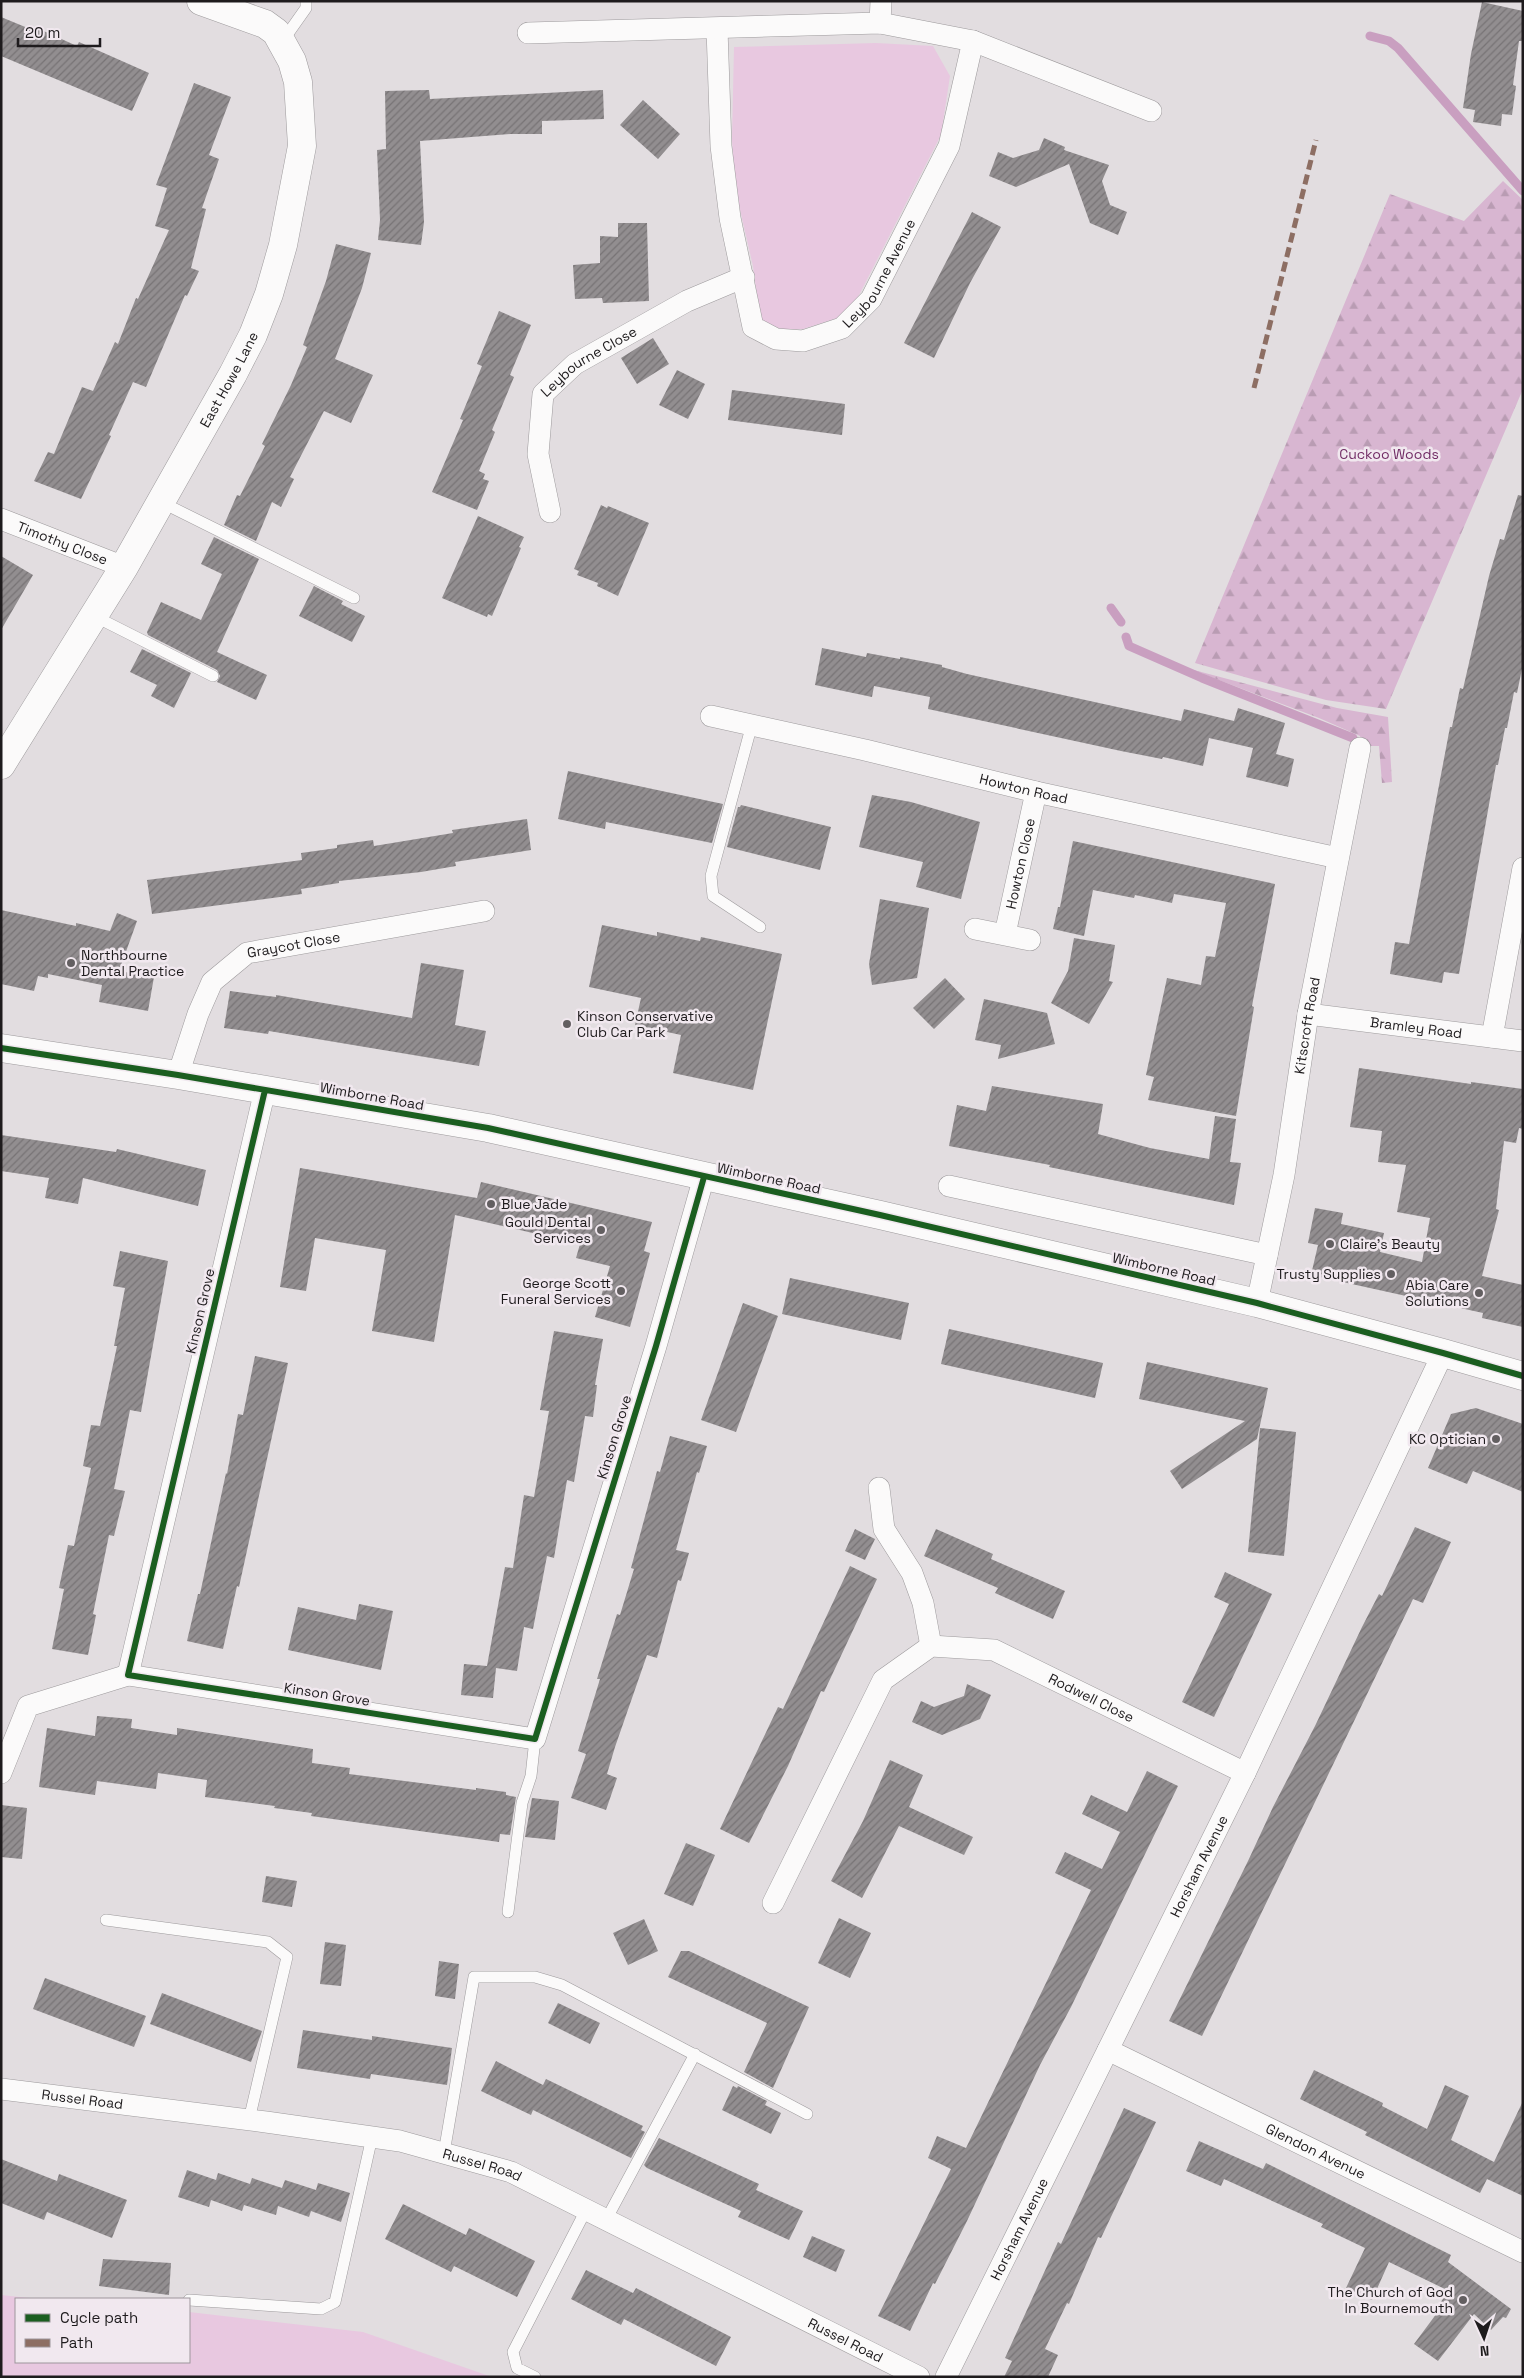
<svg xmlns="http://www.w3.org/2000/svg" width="1524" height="2378" viewBox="0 0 1524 2378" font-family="'Space Grotesk',sans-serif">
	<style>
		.forest { fill: url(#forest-firs) }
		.park { fill: #e8c8e0 }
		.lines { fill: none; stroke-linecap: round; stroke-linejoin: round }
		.stream { stroke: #c99fc0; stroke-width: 9 }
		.building { fill: url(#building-hatch) }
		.service-casing { stroke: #9d9a9c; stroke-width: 12 }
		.minor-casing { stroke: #9d9a9c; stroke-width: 22 }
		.tertiary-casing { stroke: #9d9a9c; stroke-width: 29 }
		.primary-casing { stroke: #9d9a9c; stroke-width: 29 }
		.service { stroke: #fbfafa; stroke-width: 11 }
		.minor { stroke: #fbfafa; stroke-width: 21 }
		.tertiary { stroke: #fbfafa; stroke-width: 28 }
		.primary { stroke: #fbfafa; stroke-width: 28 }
		.quiet { stroke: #8d6e63; stroke-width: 5; stroke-dasharray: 10 5; stroke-linecap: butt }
		.cycleway-casing { stroke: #f1e8ef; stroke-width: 9 }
		.cycleway { stroke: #1b5e20; stroke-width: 6 }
		.poi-dot { fill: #635f61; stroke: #f1e8ef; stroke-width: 2 }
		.labels { text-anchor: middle; stroke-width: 5; stroke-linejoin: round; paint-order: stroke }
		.street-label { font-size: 14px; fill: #1e1b1d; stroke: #f1e8ef }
		.park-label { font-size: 14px; fill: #712c65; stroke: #f1e8ef }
		.poi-label { font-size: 14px; fill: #1e1b1d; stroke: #f1e8ef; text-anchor: end }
	</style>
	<defs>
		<pattern id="forest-firs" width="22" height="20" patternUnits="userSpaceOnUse" patternTransform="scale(1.25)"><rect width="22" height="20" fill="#d8b6d1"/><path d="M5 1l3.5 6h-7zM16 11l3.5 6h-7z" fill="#b99cb3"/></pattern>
		<pattern id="building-hatch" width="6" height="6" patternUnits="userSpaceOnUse" patternTransform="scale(1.25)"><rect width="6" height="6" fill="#928e90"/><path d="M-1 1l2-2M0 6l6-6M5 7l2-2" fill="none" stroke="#777375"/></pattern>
	</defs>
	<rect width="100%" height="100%" fill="#e2dde0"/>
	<!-- forest -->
	<path class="forest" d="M1503,181L1523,200V389L1386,709L1326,700L1195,663L1390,194L1464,221Z
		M1190,669L1337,708L1388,717L1392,782L1382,783L1379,746H1362L1360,736L1319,718Z"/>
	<!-- park -->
	<path class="park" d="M876,43L933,46L950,76L941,135L857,299L844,316L803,329L776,330L760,318L753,266L735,188L732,140L734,47Z
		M1,2295L39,2299H16V2362H189V2312L363,2332L492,2377H1Z"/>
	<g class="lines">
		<!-- stream -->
		<path class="stream" d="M1370,36L1389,41L1398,48L1523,191
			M1111,608L1121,622
			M1126,637L1129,646L1202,678L1353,738"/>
	</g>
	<!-- building -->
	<path class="building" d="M1482,2L1523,11V41H1519L1513,85L1516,86L1512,115L1502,114L1501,126L1473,122L1475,110L1463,108L1471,54Z
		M1,17L35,31L37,28L77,46L79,42L149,73L132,111L1,56Z
		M194,83L231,97L209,155L219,159L202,208L206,209L191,268L199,271L187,296L185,295L146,387L133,382L109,435L111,436L81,499L34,481L48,452L54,454L82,387L93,391L115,342L118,344L136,298L138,299L169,230L155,226L167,188L156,185Z
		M429,90L430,99L603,90L604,119L542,121V134H510L420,141L424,222L421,245L378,240L380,220L377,150L386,149L385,91Z
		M643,100L680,134L658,159L620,125Z
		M1044,138L1065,147L1064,150L1109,165L1102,181L1110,205L1127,212L1118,235L1090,223L1069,164L1016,187L989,176L998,152L1013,158L1039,150Z
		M972,212L1001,227L970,283L934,358L904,343Z
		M618,223H647L649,301L603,303L602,298L575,299L573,265L600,263V236L618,237Z
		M336,244L371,253L362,288L335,359L373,375L351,423L324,411L290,477L294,479L281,507L272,502L256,541L224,525L237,495L240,496L265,446L262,444L291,385L307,347L303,345L326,281Z
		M499,311L531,325L510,375L514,377L492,430L495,432L479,471L485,474L483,479L489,481L477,510L432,492L463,420L460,419L482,366L477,364Z
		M653,338L669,364L637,384L621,358Z
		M677,370L705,384L688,419L659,405Z
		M732,390L845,404L842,435L728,420Z
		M1518,495L1523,496V664L1517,693L1514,692L1507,728H1505L1498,765H1496L1459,974L1444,972L1442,983L1390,974L1395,942L1409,944L1450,727H1452L1460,688L1463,689L1489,576L1500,539L1504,540Z
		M601,505L607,508L608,506L649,523L618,596L597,586L598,583L577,575L579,571L574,569Z
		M478,516L524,537L519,547L521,548L492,616L488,614L487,617L442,598Z
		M214,537L259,559L217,652L267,675L256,700L217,682L220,676L217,670L148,635L147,632L161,602L201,620L222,574L201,564Z
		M1,556L33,575L1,630Z
		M314,586L343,601L341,604L365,616L352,642L299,616Z
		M822,648L866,657L867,653L900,659V657L942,665V667L967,674L1181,721L1184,709L1234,721L1238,708L1285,723L1276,754L1294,759L1288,787L1246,777L1253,748L1209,738L1203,766L1163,757L1162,759L1121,751L928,709L930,697L874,686L872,697L815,685Z
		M142,649L191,673L174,708L151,696L157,685L130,672Z
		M568,771L723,804L712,843L606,822L605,829L558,819Z
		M872,795L911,802L980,822L961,899L916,887L923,862L859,847Z
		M741,805L831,827L820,870L727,847L738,807H740Z
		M527,819L531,850L455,862L456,866L421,872L339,881V883L301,889L302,894L152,914L147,880L302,860L301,853L337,848V845L373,840L374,846L453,833L452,830Z
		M1073,841L1275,884L1252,1006L1254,1007L1236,1116L1148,1100L1154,1077L1146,1075L1167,978L1201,985L1206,956L1215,957L1226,903L1174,894L1172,903L1135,895L1134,898L1093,890L1084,936L1053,929L1058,907H1060Z
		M880,899L929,908L917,978L872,985L869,964Z
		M1,910L76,926V923L110,931L117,913L137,921L119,971L154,977L148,1011L99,1002L102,985L48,974V978L38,976L34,991L1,984Z
		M602,925L657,936V932L700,941L701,937L782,954L753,1090L673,1073L681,1035L635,1025L641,998L589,987Z
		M1074,938L1115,945L1109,981L1113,982L1089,1024L1051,1003L1068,971Z
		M421,963L464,970L455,1025L486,1031L479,1066L269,1031L268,1034L224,1028L230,991L276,997V995L412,1018Z
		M945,978L965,999L934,1029L913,1008Z
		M984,999L1047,1013L1055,1044L998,1059L1001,1045L975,1040Z
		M1359,1068L1471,1084V1082L1523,1089V1129L1519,1128L1516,1143L1504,1141L1496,1209L1499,1210L1482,1276L1523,1285V1327L1482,1318L1483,1313L1311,1275L1318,1245L1308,1243L1315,1208L1343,1213L1341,1224L1384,1233L1380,1252L1422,1262L1430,1218L1397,1212L1406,1165L1378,1162L1382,1131L1350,1127Z
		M992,1086L1103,1104L1098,1134L1150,1148L1209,1159L1215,1116L1236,1119L1230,1162L1241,1163L1234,1205L1049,1167L1050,1165L949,1146L957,1105L986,1111Z
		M1,1135L116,1152L117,1149L206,1170L198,1206L83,1178L78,1204L45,1198L49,1178L1,1171Z
		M300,1168L477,1198L481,1182L652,1222L644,1251L650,1253L630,1327L595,1317L610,1266L576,1258L580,1244L455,1215L434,1342L372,1331L386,1250L315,1238L306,1291L280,1287Z
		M120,1251L168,1261L141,1412L130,1410L114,1489L125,1491L114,1536L109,1535L93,1614L96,1615L88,1655L52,1649L64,1589L59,1588L68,1545L74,1546L91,1468L83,1466L91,1425L100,1426L117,1346H114L125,1288L113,1286Z
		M790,1278L909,1303L901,1340L782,1314Z
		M743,1303L778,1316L736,1432L701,1420Z
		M949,1329L1103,1363L1095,1398L941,1364Z
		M554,1331L603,1339L595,1385H597L593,1417L585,1416L574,1482L567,1480L554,1558L547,1556L533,1629L524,1627L517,1671L496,1668L493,1698L461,1695L464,1664L487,1666L505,1567L513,1568L524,1495L534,1497L549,1411L540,1410Z
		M255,1356L288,1363L239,1587L237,1586L223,1649L187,1641L198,1594H200L226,1473L227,1474L238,1414L243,1415Z
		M1147,1362L1268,1388L1257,1439L1182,1489L1170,1471L1245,1421L1139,1399Z
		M1476,1408L1523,1424V1492L1473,1471L1467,1484L1428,1468L1451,1414Z
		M1260,1428L1296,1432L1284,1556L1248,1552Z
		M670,1436L707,1446L699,1473L697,1472L676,1550L689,1553L681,1581L678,1580L657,1658L647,1655L615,1747L607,1774L617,1778L606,1810L571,1798L586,1754L578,1751L600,1679H597L617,1614L620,1615L634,1569L631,1568L650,1498L657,1471L660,1472Z
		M1415,1527L1451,1542L1423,1603L1413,1599L1202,2036L1169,2021L1248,1861L1273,1807L1315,1726L1362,1627L1379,1594L1382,1596Z
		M855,1529L875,1539L865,1560L845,1551Z
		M936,1529L993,1554L991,1559L1065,1591L1053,1619L995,1593L998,1588L924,1556Z
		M850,1566L877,1579L824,1692L821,1691L788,1766L749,1843L720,1829L778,1707L783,1709Z
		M1225,1572L1272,1594L1214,1717L1182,1702L1229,1604L1214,1597Z
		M359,1604L393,1611L381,1670L288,1650L298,1607L356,1620Z
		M967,1684L991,1695L980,1719L942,1735L912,1722L921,1701L934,1707L964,1696Z
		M97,1716L132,1719L131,1728L177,1735V1728L313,1749L312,1763L350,1768L349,1774L476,1790V1788L506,1792V1795L516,1797L510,1835L500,1834L499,1842L311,1816L312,1813L274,1808L275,1806L205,1797L207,1780L158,1773L156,1789L97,1781L95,1795L39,1787L47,1728L95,1736Z
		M890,1760L923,1775L909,1807L973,1837L964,1855L899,1826L862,1898L831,1881L863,1821Z
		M1147,1771L1178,1786L1071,2007L1040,2065L967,2221L935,2284L933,2283L910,2331L878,2316L951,2169L928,2158L937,2136L966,2148L1091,1890L1055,1873L1065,1852L1102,1869L1120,1832L1082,1814L1091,1795L1127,1812Z
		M532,1798L559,1801L555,1840L525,1837Z
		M1,1805L27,1808L22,1859L1,1857Z
		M686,1843L715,1855L693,1906L664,1894Z
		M266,1876L297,1881L292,1907L262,1902Z
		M839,1918L871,1933L850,1978L818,1963Z
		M644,1919L658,1951L628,1965L613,1933Z
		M325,1942L346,1945L341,1986L320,1984Z
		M681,1951H689L809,2007L773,2088L744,2072L767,2023L668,1977Z
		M439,1961L459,1964L455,1999L435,1996Z
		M45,1978L146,2016L134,2047L33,2009Z
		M162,1993L262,2031L251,2062L150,2024Z
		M558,2003L600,2023L590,2044L548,2023Z
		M303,2030L372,2040V2036L452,2048L447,2085L371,2074L370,2079L297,2068Z
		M496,2061L543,2085L546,2079L643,2126L641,2130L645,2132L631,2158L533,2110L531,2115L481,2091Z
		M1314,2070L1383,2103L1382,2106L1427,2129L1445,2085L1469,2096L1451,2140L1494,2162L1523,2101V2196L1487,2179L1480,2193L1365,2135L1367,2132L1300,2099Z
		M733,2086L737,2088L738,2086L767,2101L765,2105L781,2113L771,2134L722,2110Z
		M1124,2108L1156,2122L1101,2238L1098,2237L1069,2304L1067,2303L1045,2349L1058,2355L1048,2377H1004L1012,2361L1005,2358L1058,2242L1061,2244Z
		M659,2138L759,2184L756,2190L803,2211L789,2240L738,2217L741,2211L647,2168L644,2165Z
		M1199,2141L1263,2169L1266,2163L1451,2255L1448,2262L1511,2309L1506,2318L1503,2317L1491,2330L1474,2314L1438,2361L1414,2344L1440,2309L1437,2307L1449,2291L1389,2262L1372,2300L1346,2288L1365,2248L1321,2227L1323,2224L1224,2179L1221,2186L1186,2171Z
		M1,2159L57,2181L59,2174L127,2200L112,2238L47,2212L44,2220L1,2203Z
		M187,2170L216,2180L218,2173L250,2184L252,2178L282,2188L285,2180L316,2190L318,2183L350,2193L341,2222L311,2211L309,2217L278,2206L276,2215L244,2205L242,2211L211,2200L209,2207L178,2197Z
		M403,2204L466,2235L469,2228L535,2261L517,2297L454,2266L451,2272L385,2239Z
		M812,2236L845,2250L836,2272L803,2257Z
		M103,2259L171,2263L169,2295L99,2286Z
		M586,2270L633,2293L636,2288L731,2337L716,2366L624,2319L621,2325L571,2299Z"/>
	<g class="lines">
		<!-- service casing -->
		<g class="service-casing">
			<path id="service" d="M282,42L306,8V1
				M161,502L354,598
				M94,616L213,676
				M752,724L711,876L713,896L760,927
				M508,1912L522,1803L531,1776L535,1739
				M106,1920L268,1942L287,1957L249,2120
				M444,2153L474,1977H535L562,1985L807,2114
				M606,2220L695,2054
				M189,2300L321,2309L335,2302L372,2137
				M535,2377L517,2368L513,2352L586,2210"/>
		</g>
		<!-- minor casing -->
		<g class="minor-casing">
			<g id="minor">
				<path d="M880,23L881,1"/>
				<path id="s1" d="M717,29L721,146L730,218L753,327L776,339L803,341L842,328L871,299L949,146L973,41"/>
				<path d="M528,33L880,23L973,41L1151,111"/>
				<path id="s2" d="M550,512L538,454L543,394L575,364L687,301L744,277"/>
				<path id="s3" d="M1,519L124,567"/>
				<path id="s4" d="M711,716L865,750L1036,792L1338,858"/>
				<path d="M975,929L1030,940"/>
				<path id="s5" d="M1005,934L1036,792"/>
				<path id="s6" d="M1308,1014L1523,1041"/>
				<path d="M1492,1037L1523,868"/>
				<path id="s7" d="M178,1075L198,1014L212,982L247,953L484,911"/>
				<path d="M265,1090L128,1675L535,1739L656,1346L704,1177"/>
				<path d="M949,1186L1267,1255"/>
				<path id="s8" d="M1257,1303L1284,1175L1308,1014L1360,748"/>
				<path d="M879,1488L884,1529L912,1573L923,1603L931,1646"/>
				<path d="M1,1773L28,1706L128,1675"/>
				<path id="s9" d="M773,1903L883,1680L931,1646L994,1650L1245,1773"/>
				<path id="s10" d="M1108,2050L1523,2252"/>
				<path id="s11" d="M1,2089L266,2122L400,2141L511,2172L919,2377"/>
				<path id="s12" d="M946,2377L1245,1773L1443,1353"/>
			</g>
		</g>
		<!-- tertiary casing -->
		<g class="tertiary-casing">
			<g id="tertiary">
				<path id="s13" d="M1,765L124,567L233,374L253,335L269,294L283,245L302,146L298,82L292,61L276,32L265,24L201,1"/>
			</g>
		</g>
		<!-- primary casing -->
		<g class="primary-casing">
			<path id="primary" d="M1,1048L178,1075L488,1128L880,1215L1257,1303L1443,1353L1523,1376"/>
		</g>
		<!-- service -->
		<use href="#service" class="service"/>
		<!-- minor -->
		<use href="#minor" class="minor"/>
		<!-- tertiary -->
		<use href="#tertiary" class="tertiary"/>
		<!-- primary -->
		<use href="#primary" class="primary"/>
		<!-- quiet -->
		<path class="quiet" d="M1254,388L1316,140"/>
		<!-- cycleway casing -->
		<g class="cycleway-casing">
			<path id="cycleway" d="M1,1048L178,1075L488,1128L880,1215L1257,1303L1443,1353L1523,1376
				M265,1090L128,1675L535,1739L656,1346L704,1177"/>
		</g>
		<!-- cycleway -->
		<use href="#cycleway" class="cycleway"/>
	</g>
	<!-- markers -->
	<g class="poi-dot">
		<circle cx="71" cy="963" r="5"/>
		<circle cx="567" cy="1024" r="5"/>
		<circle cx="491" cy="1204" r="5"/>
		<circle cx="601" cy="1230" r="5"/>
		<circle cx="1330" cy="1244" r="5"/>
		<circle cx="1391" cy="1274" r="5"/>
		<circle cx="621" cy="1291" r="5"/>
		<circle cx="1479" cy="1293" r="5"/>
		<circle cx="1496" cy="1439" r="5"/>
		<circle cx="1463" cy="2300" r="5"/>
	</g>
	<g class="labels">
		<!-- street labels -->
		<g class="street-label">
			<text dy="5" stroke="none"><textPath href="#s1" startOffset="462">Leybourne Avenue</textPath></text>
			<text dy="5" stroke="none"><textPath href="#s2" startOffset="176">Leybourne Close</textPath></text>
			<text dy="5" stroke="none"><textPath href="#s13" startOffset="448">East Howe Lane</textPath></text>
			<text dy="5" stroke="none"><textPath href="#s3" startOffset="66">Timothy Close</textPath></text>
			<text dy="5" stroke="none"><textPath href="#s4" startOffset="321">Howton Road</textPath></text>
			<text dy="5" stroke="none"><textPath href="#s5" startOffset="72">Howton Close</textPath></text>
			<text dy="5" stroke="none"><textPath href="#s7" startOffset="192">Graycot Close</textPath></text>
			<text dy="5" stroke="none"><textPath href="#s8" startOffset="282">Kitscroft Road</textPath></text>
			<text dy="5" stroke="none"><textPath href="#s6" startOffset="109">Bramley Road</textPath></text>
			<text transform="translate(372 1096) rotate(10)" y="5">Wimborne Road</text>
			<text transform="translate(769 1178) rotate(12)" y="5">Wimborne Road</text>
			<text transform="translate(1164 1269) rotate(13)" y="5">Wimborne Road</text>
			<text transform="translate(200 1311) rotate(-77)" y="5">Kinson Grove</text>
			<text transform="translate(614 1437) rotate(-73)" y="5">Kinson Grove</text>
			<text transform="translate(327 1694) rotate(9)" y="5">Kinson Grove</text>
			<text dy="5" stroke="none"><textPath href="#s9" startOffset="479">Rodwell Close</textPath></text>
			<text dy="5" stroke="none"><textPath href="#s12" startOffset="570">Horsham Avenue</textPath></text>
			<text dy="5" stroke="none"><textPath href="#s11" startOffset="82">Russel Road</textPath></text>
			<text dy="5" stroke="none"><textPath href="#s10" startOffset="231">Glendon Avenue</textPath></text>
			<text dy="5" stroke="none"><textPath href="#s11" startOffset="488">Russel Road</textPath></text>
			<text dy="5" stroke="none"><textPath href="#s12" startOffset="165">Horsham Avenue</textPath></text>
			<text dy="5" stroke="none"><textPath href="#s11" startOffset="892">Russel Road</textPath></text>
		</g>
		<!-- park labels -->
		<g class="park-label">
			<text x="1389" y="459">Cuckoo Woods</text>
		</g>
		<!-- poi labels -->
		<g class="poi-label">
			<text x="81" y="960" text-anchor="start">Northbourne<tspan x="81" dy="16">Dental Practice</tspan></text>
			<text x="577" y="1021" text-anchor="start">Kinson Conservative<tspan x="577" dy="16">Club Car Park</tspan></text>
			<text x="501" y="1209" text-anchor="start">Blue Jade</text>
			<text x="591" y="1227">Gould Dental<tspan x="591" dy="16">Services</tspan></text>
			<text x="1340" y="1249" text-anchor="start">Claire's Beauty</text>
			<text x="1381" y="1279">Trusty Supplies</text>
			<text x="611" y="1288">George Scott<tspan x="611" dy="16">Funeral Services</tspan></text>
			<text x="1469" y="1290">Abia Care<tspan x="1469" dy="16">Solutions</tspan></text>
			<text x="1486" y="1444">KC Optician</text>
			<text x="1453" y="2297">The Church of God<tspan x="1453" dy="16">In Bournemouth</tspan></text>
		</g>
	</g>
	<!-- border -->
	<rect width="1524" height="2378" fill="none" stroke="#1e1b1d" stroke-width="5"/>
	<!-- legend -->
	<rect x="15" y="2298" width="175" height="65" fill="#f1e8ef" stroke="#9d969b"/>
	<rect x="25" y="2314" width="25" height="8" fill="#1b5e20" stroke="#9d969b"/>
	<text x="60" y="2323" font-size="15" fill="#1e1b1d">Cycle path</text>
	<rect x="25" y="2339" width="25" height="8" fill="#8d6e63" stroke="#9d969b"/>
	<text x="60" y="2348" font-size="15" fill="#1e1b1d">Path</text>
	<!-- north arrow -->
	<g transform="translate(1484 2338) rotate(177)" stroke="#f1e8ef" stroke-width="4" paint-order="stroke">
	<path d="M0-4L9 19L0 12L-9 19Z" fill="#1e1b1d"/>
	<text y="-8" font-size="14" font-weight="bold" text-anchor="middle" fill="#1e1b1d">N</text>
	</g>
	<!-- scale -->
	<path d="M18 38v8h82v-8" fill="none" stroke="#1e1b1d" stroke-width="2.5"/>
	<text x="25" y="38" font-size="15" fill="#1e1b1d" stroke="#f1e8ef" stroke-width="4" paint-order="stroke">20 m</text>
</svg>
